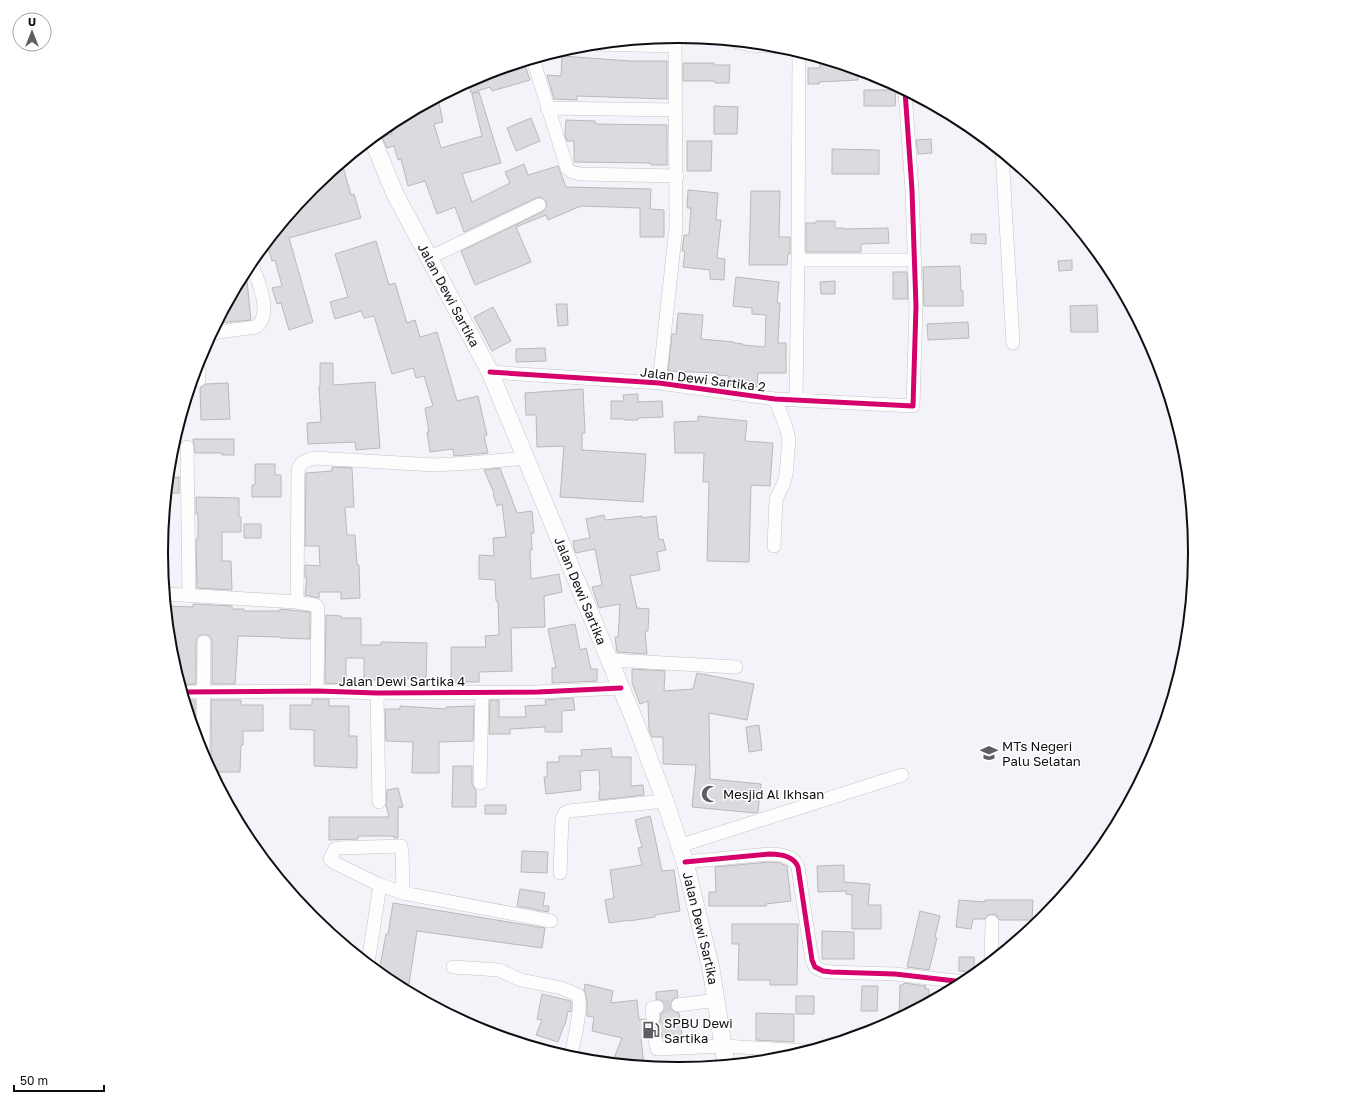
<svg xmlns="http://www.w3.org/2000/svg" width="1356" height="1105" viewBox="0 0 1356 1105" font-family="'Golos Text',sans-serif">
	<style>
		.building { fill: #dbdadf; stroke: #b9b8bc }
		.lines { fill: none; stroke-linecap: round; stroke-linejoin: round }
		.minor-tunnel { stroke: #d2d1d6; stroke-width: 13; stroke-dasharray: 13 6; stroke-linecap: butt }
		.minor-casing { stroke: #c5c4c8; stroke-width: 14 }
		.major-casing { stroke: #c5c4c8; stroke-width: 18 }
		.minor { stroke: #fdfdfe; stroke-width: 13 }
		.major { stroke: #fdfdfe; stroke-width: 17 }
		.cycleway-casing { stroke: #fff; stroke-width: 8 }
		.cycleway { stroke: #d6006c; stroke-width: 5 }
		.labels { text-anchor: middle; stroke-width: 3; stroke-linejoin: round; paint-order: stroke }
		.street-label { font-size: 13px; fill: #0f0e12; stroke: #fff }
		.poi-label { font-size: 13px; fill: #0f0e12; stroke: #fff; text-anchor: start }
		.rim { fill: none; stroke: #0f0e12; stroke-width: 2 }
	</style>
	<rect width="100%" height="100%" fill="#f4f3f9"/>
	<!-- building -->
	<path class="building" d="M562,56L630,61H667V99L577,96V100L554,99L547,75L561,76Z
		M820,58L858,70V80L819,82V84H808V68H820Z
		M524,62L530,80L492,91L490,87L471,93L468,82L481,75Z
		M683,63H714V65H730L729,83H715V81H683Z
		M864,90H896L895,106H864Z
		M479,92L501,163L462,174L472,202L510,183L505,172L524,164L528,175L558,166L566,187L651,189L650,209L664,210V237H640V208L581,206L548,220L546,215L516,227L531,262L475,285L461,251L542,212L547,206L546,201L540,197L536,198L464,232L455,207L437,214L425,181L408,186L401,159L398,160L394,146L387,148L382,137L392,134L390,124L391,123L438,98L443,122L434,124L441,148L482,136L472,94Z
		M714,106L738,107L737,134H714Z
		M531,118L540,141L516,151L507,128Z
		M566,120L595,121V124L667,125V165H651V163L574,162V141H567L565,136Z
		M931,139L932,153L918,154L916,140Z
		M687,141H712L711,171H687Z
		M832,149L879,150V174H832Z
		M342,163L351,195L354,194L361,218L289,238L313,322L289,330L281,303L277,304L272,288L282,286L275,260L272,261L267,243L313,187Z
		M688,190L718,193L716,220H721L717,258L725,259L724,280L710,279V270L683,267L685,251H682L684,235H689L691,208H687Z
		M751,191H780L779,237H790V254H788L787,265H749Z
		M816,221H835V228H843V229L888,228L889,243L861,244V252H806V223H816Z
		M971,234H986V244L971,243Z
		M376,241L389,285L395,283L407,323L415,320L420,337L437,332L457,401L478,396L487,435L484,436L488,453L454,456L453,449L430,452L427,432H429L425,408L433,406L424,376L416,378L413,368L392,374L374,316L364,318L361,311L335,319L330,302L348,297L335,254Z
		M1072,260V270L1059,271L1058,261Z
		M960,266L961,291H963V306H924L923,267Z
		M246,271L251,320L218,323L243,275Z
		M893,272H907L908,299H893Z
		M736,277L779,282L777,303H780L778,343H786V373H758L757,387L729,385V376L717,375V373L668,371L672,334H676L678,313L703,315L701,339L734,342V343L743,344V345L765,347L766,315L752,314V308L733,306Z
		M835,281V294H821L820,282Z
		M556,304H567L568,325L558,326Z
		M1097,305L1098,332H1071L1070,306Z
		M493,307L511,341L492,351L474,317Z
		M968,322L969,338L928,340L927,324Z
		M545,348L546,361L516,362V349Z
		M320,363H333V385L375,382L380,448L356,450L355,442L308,444L307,423L321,422L319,386H320Z
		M228,383L230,419L201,420L200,388L206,384Z
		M583,389L585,433H582V450L646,454L643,502L560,497L564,446L537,447L536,415H526L525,393Z
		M638,394V402L662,401L663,417L638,418V420H624V419H611V401H624L623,395Z
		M698,416L747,421L745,441L773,443L770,486L751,485L749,562L707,561L709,482H703L704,453H675L674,422L698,421Z
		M193,439H234V455H222V453H195Z
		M255,464H275V475H281V497H252V485H255Z
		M332,467L352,468L354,507H345L347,535H355L357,565H359L360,598L341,599V592H319V598L305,595L307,578H305V565L320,566L319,546H305L306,473L332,471Z
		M500,468L517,513L532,511L534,533H531L532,550H530L531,579L559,574L562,592L544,596L545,627L511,628L512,671L479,672V682H451V647H486L485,636L499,635L498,601H496L495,580L479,579V555L494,556L493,538L506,537L502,504L497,506L493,494L494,493L484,470Z
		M179,477V493H167L169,478Z
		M196,497L239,498V517H241V532H222V561H231L232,590L197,588L196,539H198V514H196Z
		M604,515L605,520L642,516V518L656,516L659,540L663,539L666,550L657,552L660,570L630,576L637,608L649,609L648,631H645L647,654L617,652L615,637H618L620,604L599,608L592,587L602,585L595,549L576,553L574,549L573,541L590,538L586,519Z
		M244,524H261V538H244Z
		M193,604L232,606V609H244V611H280V609L310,612V639L280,638V637L238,636L235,684H212V642L211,638L208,635H200L197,638L196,642V684L181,685L174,663V632H169L167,606L193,607Z
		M326,615L341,616V618H361V645H381V642L427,643L426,679L379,678V680H364V658H346V684L325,683Z
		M575,624L580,650L586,648L591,669H597V681L552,683V668H556L548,629Z
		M632,669L665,671L664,691L693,689L697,673L754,684L747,720L709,713L710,779L761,784L758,812L755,813L692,807L696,765L663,764V737H652L649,730L648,701L640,704L632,683Z
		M573,698L575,710L562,711V732H545V727L510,729V734H489L490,700H499V717H526L525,706L546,705L545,700Z
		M312,699H329V706H349V736H357V768L314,766V730L290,729V705H312Z
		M186,700H195V732L194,729Z
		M211,700H241V705H263V731H243V745H241L240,772H213L207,761L210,758L211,754Z
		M400,706L446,709V707L474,706L473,741L439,742V773H412L413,742L386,741L385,709H400Z
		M759,725L762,750L749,752L746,727Z
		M611,748L612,757H631V786L643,785L644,795L599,800V791H600L599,770L580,771L581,790L546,794L544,777H547V762H559V756H582L581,750Z
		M453,766H472V783L473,786L476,790V807H452Z
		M398,788L403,807L398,808V838H394V836H358V839L329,840V817H389L386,805L387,790Z
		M485,805H506V814H485Z
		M650,816L654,833L662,871L674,870L680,911L655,915V917L629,921V920L609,923L605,900L614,898L610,870L642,865L638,848L642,847L635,820Z
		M522,851L548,852L547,873L521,872Z
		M769,862L780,863L787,866L791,901L766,904V906H709V892H716L715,867Z
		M844,865V882L870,884L868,905H881V929H852V895L846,894V891L818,892L817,866Z
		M520,889L545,893L543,906H549L548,912L517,906Z
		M959,900L985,902V900H1033L1032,920H999L996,915L992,914L988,915L985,919H973L971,929L956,927Z
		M393,903L545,928L542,948L417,931L409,984L390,981L379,972L386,934H388Z
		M920,911L940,916L935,937L937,938L929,970L907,967Z
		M732,924H798L797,985H770V980H738L739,944H732Z
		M822,931L854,932V959H822Z
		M959,957H974V972L959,971Z
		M904,983L926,986L925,989H929V1001L899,1017L900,985H903Z
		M585,984L613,991L611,1003L637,1000L639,1020L645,1019L649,1025L653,1026L657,1025L660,1022L661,1014L664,1010L665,1006L663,1001L656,999V992L677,990L678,997L673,999L670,1006L672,1010L675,1012L679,1013L682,1035L663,1037L661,1033L657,1030H653L650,1032L647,1039H641L644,1066L612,1063L622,1038L592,1031L594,1017L587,1016V1000L584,990Z
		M862,986H878L877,1011H861Z
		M542,994L571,1001V1012L568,1011L565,1025H564L558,1042L536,1035L542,1020L537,1019Z
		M796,996H814V1014H796Z
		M756,1013L794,1014V1042L756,1040Z
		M762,1056L783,1058L762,1061Z"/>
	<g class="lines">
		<!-- minor-tunnel -->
		<path class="minor-tunnel" d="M657,1007L678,1005
			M653,1018L655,1038"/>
		<!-- minor casing -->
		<g class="minor-casing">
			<path id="minor" d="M737,42L751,45L781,47
				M594,44L675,46
				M533,59L567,168L572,172L581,174L677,176
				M547,108L676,110
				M1002,153L1013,343
				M429,258L539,205
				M798,260H915
				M212,333L256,327C274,314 257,279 251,262
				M198,365L199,380
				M490,372L659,383L775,399L913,406L916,306L912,190L905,91
				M659,383L676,227L675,36
				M796,400L798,260L799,52
				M187,447L189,595
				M774,546L776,499L783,485L786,475L789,439L786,427L775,399
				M166,594L297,602L315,605L317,606L318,610L317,691
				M297,602L298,472C299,462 305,461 314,458L435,465L470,463L526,458
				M611,660L736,667
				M183,692L317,691L377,693L538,692L621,688
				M377,693L379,802
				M203,754L204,642
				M480,783L482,692
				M679,846L902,775
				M685,862L769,854C780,854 794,856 798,867L812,960L815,967L823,971L831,972L895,974L964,982
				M560,873L562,819L565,813L569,811L665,801
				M403,893L402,852L401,846L338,848L335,849L330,859L335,863L380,885L403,893L551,921
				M991,961L992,922
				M368,963L380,885
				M453,967L499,970L521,980L561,988L578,995C583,1005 573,1044 571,1057
				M678,1005L717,1000
				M653,1018L652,1008L657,1007
				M655,1038L657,1049L724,1046L806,1051"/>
		</g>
		<!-- major casing -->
		<g class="major-casing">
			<g id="major">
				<path id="s1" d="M372,138L395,194L490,372L636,724L665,801L685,862L711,969L726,1064"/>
			</g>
		</g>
		<!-- minor -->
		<use href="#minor" class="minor"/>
		<!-- major -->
		<use href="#major" class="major"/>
		<!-- cycleway casing -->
		<g class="cycleway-casing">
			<path id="cycleway" d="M490,372L659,383L775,399L913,406L916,306L912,190L905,91
				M183,692L317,691L377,693L538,692L621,688
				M685,862L769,854C780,854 794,856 798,867L812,960L815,967L823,971L831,972L895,974L964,982"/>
		</g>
		<!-- cycleway -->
		<use href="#cycleway" class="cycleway"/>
	</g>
	<!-- icons -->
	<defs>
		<g id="school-bare" transform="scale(1.38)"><path d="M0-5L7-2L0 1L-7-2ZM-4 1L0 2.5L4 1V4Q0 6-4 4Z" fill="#5f5e63" stroke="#fff" stroke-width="2.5" paint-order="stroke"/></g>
		<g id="mosque-bare" transform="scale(1.38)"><path d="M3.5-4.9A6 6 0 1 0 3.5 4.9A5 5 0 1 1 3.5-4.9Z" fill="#5f5e63" stroke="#fff" stroke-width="2.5" paint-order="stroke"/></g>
		<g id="fuel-bare" transform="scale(1.38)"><path d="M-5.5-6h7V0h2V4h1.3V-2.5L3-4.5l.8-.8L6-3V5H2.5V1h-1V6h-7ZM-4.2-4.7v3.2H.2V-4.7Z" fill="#5f5e63" stroke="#fff" stroke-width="2.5" paint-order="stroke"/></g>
	</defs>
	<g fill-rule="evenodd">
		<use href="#school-bare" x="989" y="753"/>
		<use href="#mosque-bare" x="710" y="794"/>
		<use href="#fuel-bare" x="651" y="1030"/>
	</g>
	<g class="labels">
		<!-- street labels -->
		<g class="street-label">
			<text dy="5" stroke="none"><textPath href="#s1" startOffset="175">Jalan Dewi Sartika</textPath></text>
			<text transform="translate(703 379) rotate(7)" y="5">Jalan Dewi Sartika 2</text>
			<text dy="5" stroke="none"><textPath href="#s1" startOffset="499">Jalan Dewi Sartika</textPath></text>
			<text x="402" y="686">Jalan Dewi Sartika 4</text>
			<text dy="5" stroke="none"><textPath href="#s1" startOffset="858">Jalan Dewi Sartika</textPath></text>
		</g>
		<!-- poi labels -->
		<g class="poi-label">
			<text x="1002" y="751">MTs Negeri<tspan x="1002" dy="15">Palu Selatan</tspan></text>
			<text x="723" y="799">Mesjid Al Ikhsan</text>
			<text x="664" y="1028">SPBU Dewi<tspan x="664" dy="15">Sartika</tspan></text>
		</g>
	</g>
	<!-- crop -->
	<path d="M0 0H1356V1105H0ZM677 43H679A509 509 0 0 1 1188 552V553A509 509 0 0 1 679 1062H677A509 509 0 0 1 168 553V552A509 509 0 0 1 677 43Z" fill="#fff" fill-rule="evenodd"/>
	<path class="rim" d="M677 43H679A509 509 0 0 1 1188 552V553A509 509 0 0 1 679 1062H677A509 509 0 0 1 168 553V552A509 509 0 0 1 677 43Z"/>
	<!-- north arrow -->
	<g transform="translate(32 32)"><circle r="19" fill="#ffffff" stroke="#9f9fa0"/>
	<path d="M0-3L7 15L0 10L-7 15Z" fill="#5f5e63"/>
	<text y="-6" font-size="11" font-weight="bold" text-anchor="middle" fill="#0f0e12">U</text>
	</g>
	<!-- scale -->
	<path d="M14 1085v6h90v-6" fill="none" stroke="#0f0e12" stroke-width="2"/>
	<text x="20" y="1085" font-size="12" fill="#0f0e12" stroke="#ffffff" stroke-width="3" paint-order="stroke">50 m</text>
</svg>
